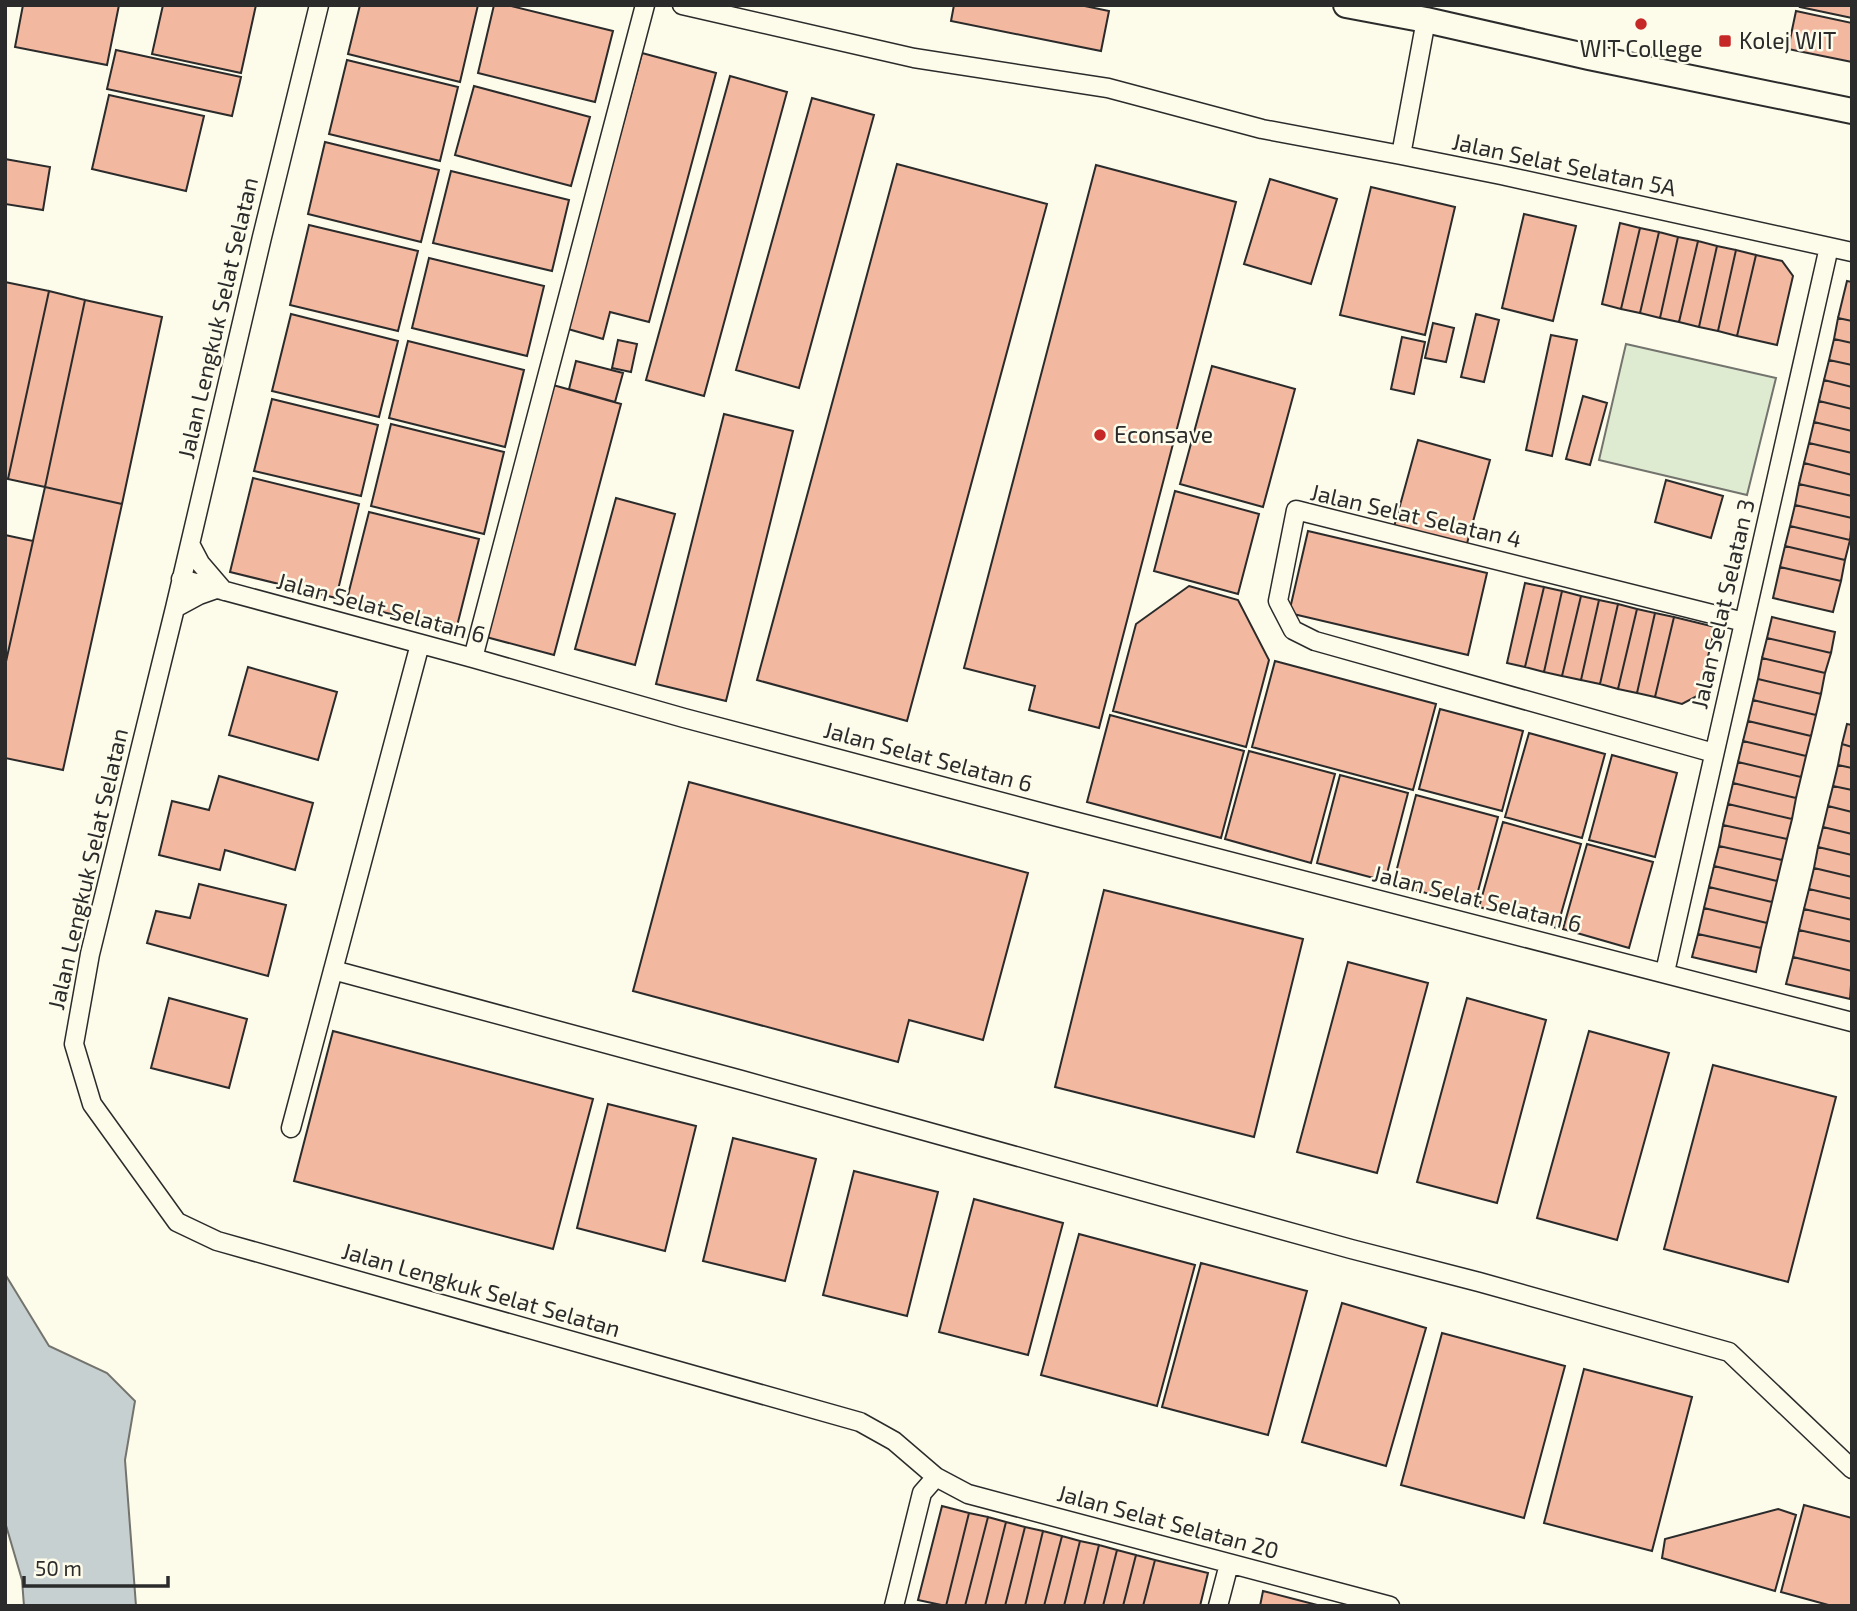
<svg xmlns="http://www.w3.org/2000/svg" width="1857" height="1611" viewBox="0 0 1857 1611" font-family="'Exo 2',sans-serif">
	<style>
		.green { fill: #deebd1; stroke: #74746e; stroke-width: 2 }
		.water { fill: #c7d0d0; stroke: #74746e; stroke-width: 2 }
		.building { fill: #f2b8a0; stroke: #2b2b2b; stroke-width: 2 }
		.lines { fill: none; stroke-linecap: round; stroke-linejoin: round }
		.minor-casing { stroke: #2b2b2b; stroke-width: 21 }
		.secondary-casing { stroke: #2b2b2b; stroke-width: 28 }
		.minor { stroke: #fdfbea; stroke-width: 18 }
		.secondary { stroke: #fdfbea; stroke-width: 24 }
		.poi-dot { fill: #c62828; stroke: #fdfbea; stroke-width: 2.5 }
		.labels { text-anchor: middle; stroke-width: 5; stroke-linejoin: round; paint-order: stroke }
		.poi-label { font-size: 23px; fill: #2b2b2b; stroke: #fdfbea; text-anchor: start }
		.street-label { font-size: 23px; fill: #2b2b2b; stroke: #fdfbea }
	</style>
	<rect width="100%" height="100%" fill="#fdfbea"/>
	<!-- green -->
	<path class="green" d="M1626,344L1776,378L1747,495L1599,460Z"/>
	<!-- water -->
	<path class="water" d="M5,1274L49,1346L107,1373L135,1401L125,1460L136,1606H24L22,1580L5,1522Z"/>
	<!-- building -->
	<path class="building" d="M23,5H119L107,65L15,47Z
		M163,5H256L241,73L152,54Z
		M360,5H478L460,82L348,54Z
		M494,5H507L613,31L595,102L478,73Z
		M954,5H1080L1109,11L1101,51L951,21Z
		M1801,5H1852V18L1800,7Z
		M1796,11L1852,23V62L1788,49Z
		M116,50L241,77L232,116L107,89Z
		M642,53L716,73L649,322L610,312L603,339L568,329Z
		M347,60L458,87L440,161L329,134Z
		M730,76L787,92L704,396L646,380Z
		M474,86L590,117L571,186L455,155Z
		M109,95L204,116L186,191L92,169Z
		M812,98L874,115L799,388L736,370Z
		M325,142L439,170L421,242L308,214Z
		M5,159L50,167L43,210L5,204Z
		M897,164L1047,204L907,721L757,680Z
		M1096,165L1236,202L1099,728L1029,710L1035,686L964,668Z
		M451,171L569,200L552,271L433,243Z
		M1270,179L1337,199L1311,284L1244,264Z
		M1371,187L1455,207L1425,335L1340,315Z
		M1524,214L1576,226L1553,321L1502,308Z
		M1620,223L1640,228L1621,309L1602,304Z
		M309,225L418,251L398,331L290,305Z
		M1640,228L1659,232L1640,313L1621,309Z
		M1659,232L1678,237L1660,318L1640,313Z
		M1678,237L1698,241L1679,322L1660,318Z
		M1698,241L1717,246L1699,327L1679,322Z
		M1717,246L1736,250L1718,331L1699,327Z
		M1736,250L1756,255L1737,336L1718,331Z
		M1756,255L1782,261L1793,276L1777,345L1737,336Z
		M429,258L544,286L527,356L412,328Z
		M1847,281L1852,282V321L1838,318Z
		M5,282L49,291L8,479L5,478Z
		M49,291L85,300L45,487L8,479Z
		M85,300L162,317L122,504L45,487Z
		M291,314L398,341L379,417L272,391Z
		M1476,314L1499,320L1484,382L1461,377Z
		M1838,318L1852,321V343L1834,339Z
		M1433,323L1454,328L1446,362L1425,358Z
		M1551,335L1577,340L1552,456L1526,450Z
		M1402,337L1425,342L1414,394L1391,389Z
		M1834,339L1852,343V365L1829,360Z
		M618,340L637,344L631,372L612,368Z
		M408,341L524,370L505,447L389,418Z
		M1829,360L1852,365V387L1824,380Z
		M576,361L623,373L615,402L569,389Z
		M1212,366L1295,389L1263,507L1180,484Z
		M1824,380L1852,387V409L1819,401Z
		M553,385L621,404L554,655L486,637Z
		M1583,396L1607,403L1590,465L1566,459Z
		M272,399L378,425L361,496L254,471Z
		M1819,401L1852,409V431L1814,422Z
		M724,414L793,431L726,701L656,684Z
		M1814,422L1852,431V453L1809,443Z
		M391,424L504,452L484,534L371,506Z
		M1418,440L1490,460L1466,547L1394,527Z
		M1809,443L1852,453V475L1804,463Z
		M1804,463L1852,475V496L1799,484Z
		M253,478L359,504L336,598L230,572Z
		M1666,480L1723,496L1711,538L1655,522Z
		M1799,484L1852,496V518L1795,505Z
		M45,487L122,504L63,770L5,758V666Z
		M1175,491L1259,514L1238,594L1154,571Z
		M616,498L675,514L635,665L575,649Z
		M1795,505L1852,518L1850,540L1790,526Z
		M369,512L479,539L456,630L346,603Z
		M1790,526L1850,540L1845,560L1785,546Z
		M1308,531L1487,573L1468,655L1289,613Z
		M5,535L33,541L5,666Z
		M1785,546L1845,560L1841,581L1780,567Z
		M1780,567L1841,581L1833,612L1773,598Z
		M1525,583L1544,587L1525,667L1507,663Z
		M1189,586L1238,600L1269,660L1246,747L1113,711L1136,624Z
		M1544,587L1562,591L1544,672L1525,667Z
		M1562,591L1581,596L1562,676L1544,672Z
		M1581,596L1599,600L1581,680L1562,676Z
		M1599,600L1618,604L1600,684L1581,680Z
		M1618,604L1637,609L1618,689L1600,684Z
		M1637,609L1655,613L1637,693L1618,689Z
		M1655,613L1674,617L1655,697L1637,693Z
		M1674,617L1715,627L1699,695L1682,704L1655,697Z
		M1772,617L1835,632L1831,653L1767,638Z
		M1767,638L1831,653L1825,673L1762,658Z
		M1762,658L1825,673L1821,694L1758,679Z
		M1275,661L1436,704L1413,790L1252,747Z
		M248,667L337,692L318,760L229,735Z
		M1758,679L1821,694L1816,715L1753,700Z
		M1753,700L1816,715L1811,736L1748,721Z
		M1440,709L1523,731L1502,811L1419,789Z
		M1110,715L1244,751L1221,838L1087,802Z
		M1748,721L1811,736L1806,756L1743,741Z
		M1847,724L1852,725V747L1842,744Z
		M1529,733L1605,754L1582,838L1505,817Z
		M1743,741L1806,756L1801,777L1738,762Z
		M1842,744L1852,747V768L1838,765Z
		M1249,751L1335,774L1311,863L1225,839Z
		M1612,755L1677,773L1655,857L1589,840Z
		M1738,762L1801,777L1796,798L1733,783Z
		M1838,765L1852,768V790L1833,786Z
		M1340,775L1408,793L1385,881L1317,863Z
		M219,776L313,803L295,870L225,850L220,870L159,855L172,801L209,810Z
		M689,782L1028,873L983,1040L909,1020L898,1062L633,991Z
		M1733,783L1796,798L1792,819L1728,804Z
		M1833,786L1852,790V812L1828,806Z
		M1416,795L1498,817L1474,906L1393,884Z
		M1728,804L1792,819L1787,839L1723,825Z
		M1828,806L1852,812V834L1823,827Z
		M1503,822L1581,844L1557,928L1479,907Z
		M1723,825L1787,839L1782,860L1719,846Z
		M1823,827L1852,834V855L1818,847Z
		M1587,844L1653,862L1629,948L1563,929Z
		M1719,846L1782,860L1777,881L1714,866Z
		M1818,847L1852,855V877L1814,868Z
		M1714,866L1777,881L1772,902L1709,887Z
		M1814,868L1852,877V899L1809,889Z
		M199,884L286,905L268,976L147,943L156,911L190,918Z
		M1709,887L1772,902L1767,923L1704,908Z
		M1809,889L1852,899V920L1804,909Z
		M1104,890L1303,939L1254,1137L1055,1087Z
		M1704,908L1767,923L1761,948L1698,934Z
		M1804,909L1852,920V942L1799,930Z
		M1799,930L1852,942V971L1793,957Z
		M1698,934L1761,948L1756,972L1692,957Z
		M1793,957L1852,971L1850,999L1786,984Z
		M1348,962L1428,983L1377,1173L1297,1152Z
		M169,998L247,1019L229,1088L151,1068Z
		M1467,998L1546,1020L1497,1203L1417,1182Z
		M333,1031L593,1099L553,1249L294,1181Z
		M1589,1031L1669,1053L1617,1240L1537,1218Z
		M1713,1065L1836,1097L1788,1282L1664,1249Z
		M608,1104L696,1126L665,1251L577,1228Z
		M733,1138L816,1159L785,1281L703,1261Z
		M854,1171L938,1192L907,1316L823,1295Z
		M974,1199L1063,1223L1028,1355L939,1332Z
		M1079,1234L1195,1265L1157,1406L1041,1375Z
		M1201,1263L1307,1291L1268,1435L1162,1407Z
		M1342,1303L1426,1328L1386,1466L1302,1442Z
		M1442,1333L1565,1366L1524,1518L1401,1485Z
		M1584,1369L1692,1397L1652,1551L1544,1523Z
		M1804,1505L1852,1518V1606H1832L1781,1592Z
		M942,1506L969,1513L946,1606L918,1600Z
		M1778,1509L1796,1515L1775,1591L1662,1558L1665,1539Z
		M969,1513L988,1517L965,1606H946Z
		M988,1517L1006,1522L985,1606H965Z
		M1006,1522L1025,1527L1005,1606H985Z
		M1025,1527L1043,1531L1025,1606H1005Z
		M1043,1531L1062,1536L1044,1606H1025Z
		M1062,1536L1080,1541L1064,1606H1044Z
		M1080,1541L1099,1545L1084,1606H1064Z
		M1099,1545L1117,1550L1103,1606H1084Z
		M1117,1550L1136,1555L1123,1606H1103Z
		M1136,1555L1155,1560L1143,1606H1123Z
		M1155,1560L1208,1573L1200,1606H1143Z
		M1263,1591L1321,1606H1260Z"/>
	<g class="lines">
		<!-- minor casing -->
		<g class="minor-casing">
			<path id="minor" d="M319,5L262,237L175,608L90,954L74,1044L92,1104L177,1222L217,1241L860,1422L894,1441L936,1477L968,1494L1390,1606
				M682,5L914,58L1108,88L1262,129L1401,155
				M1426,20L1401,155L1501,175L1852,252
				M190,544L200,563L224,591
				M181,579L473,658L684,718L1058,817L1852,1022
				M175,608L199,595L216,589
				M473,658L645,5
				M1714,753L1315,641L1293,630L1278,601L1296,510L1744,622
				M333,970L741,1080L1351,1249L1479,1282L1729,1352L1852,1469
				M1665,972L1829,247
				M291,1128L420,644
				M894,1606L922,1493L936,1477
				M1218,1606L1229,1564"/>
		</g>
		<!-- secondary casing -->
		<g class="secondary-casing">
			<path id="secondary" d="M1346,5L1426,20L1589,57L1852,111"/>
		</g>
		<!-- minor -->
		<use href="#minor" class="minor"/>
		<!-- secondary -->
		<use href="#secondary" class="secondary"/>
	</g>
	<!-- markers -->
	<g class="poi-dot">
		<circle cx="1641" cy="24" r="7"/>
		<rect x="1718" y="34" width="14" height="14" rx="3.5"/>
		<circle cx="1100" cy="435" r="7"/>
	</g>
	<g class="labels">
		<!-- poi labels -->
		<g class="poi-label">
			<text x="1739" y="49">Kolej WIT</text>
			<text x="1641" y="57" text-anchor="middle">WIT College</text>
			<text x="1114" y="443">Econsave</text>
		</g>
		<!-- street labels -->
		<g class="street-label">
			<text transform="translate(1564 165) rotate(12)" y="8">Jalan Selat Selatan 5A</text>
			<text transform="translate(218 318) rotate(-77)" y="8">Jalan Lengkuk Selat Selatan</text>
			<text transform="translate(1416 516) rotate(13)" y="8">Jalan Selat Selatan 4</text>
			<text transform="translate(1723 604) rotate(-77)" y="8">Jalan Selat Selatan 3</text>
			<text transform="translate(381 608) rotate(15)" y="8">Jalan Selat Selatan 6</text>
			<text transform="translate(928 757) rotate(15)" y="8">Jalan Selat Selatan 6</text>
			<text transform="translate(88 869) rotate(-77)" y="8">Jalan Lengkuk Selat Selatan</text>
			<text transform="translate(1477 899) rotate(14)" y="8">Jalan Selat Selatan 6</text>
			<text transform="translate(481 1290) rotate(16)" y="8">Jalan Lengkuk Selat Selatan</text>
			<text transform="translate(1168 1522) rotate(15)" y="8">Jalan Selat Selatan 20</text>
		</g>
	</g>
	<!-- border -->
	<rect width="1857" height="1611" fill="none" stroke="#2b2b2b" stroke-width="14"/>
	<!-- scale -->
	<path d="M24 1576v10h144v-10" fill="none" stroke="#2b2b2b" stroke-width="3.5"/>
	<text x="35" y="1576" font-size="21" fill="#2b2b2b" stroke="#fdfbea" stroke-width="5" paint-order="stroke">50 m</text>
</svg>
